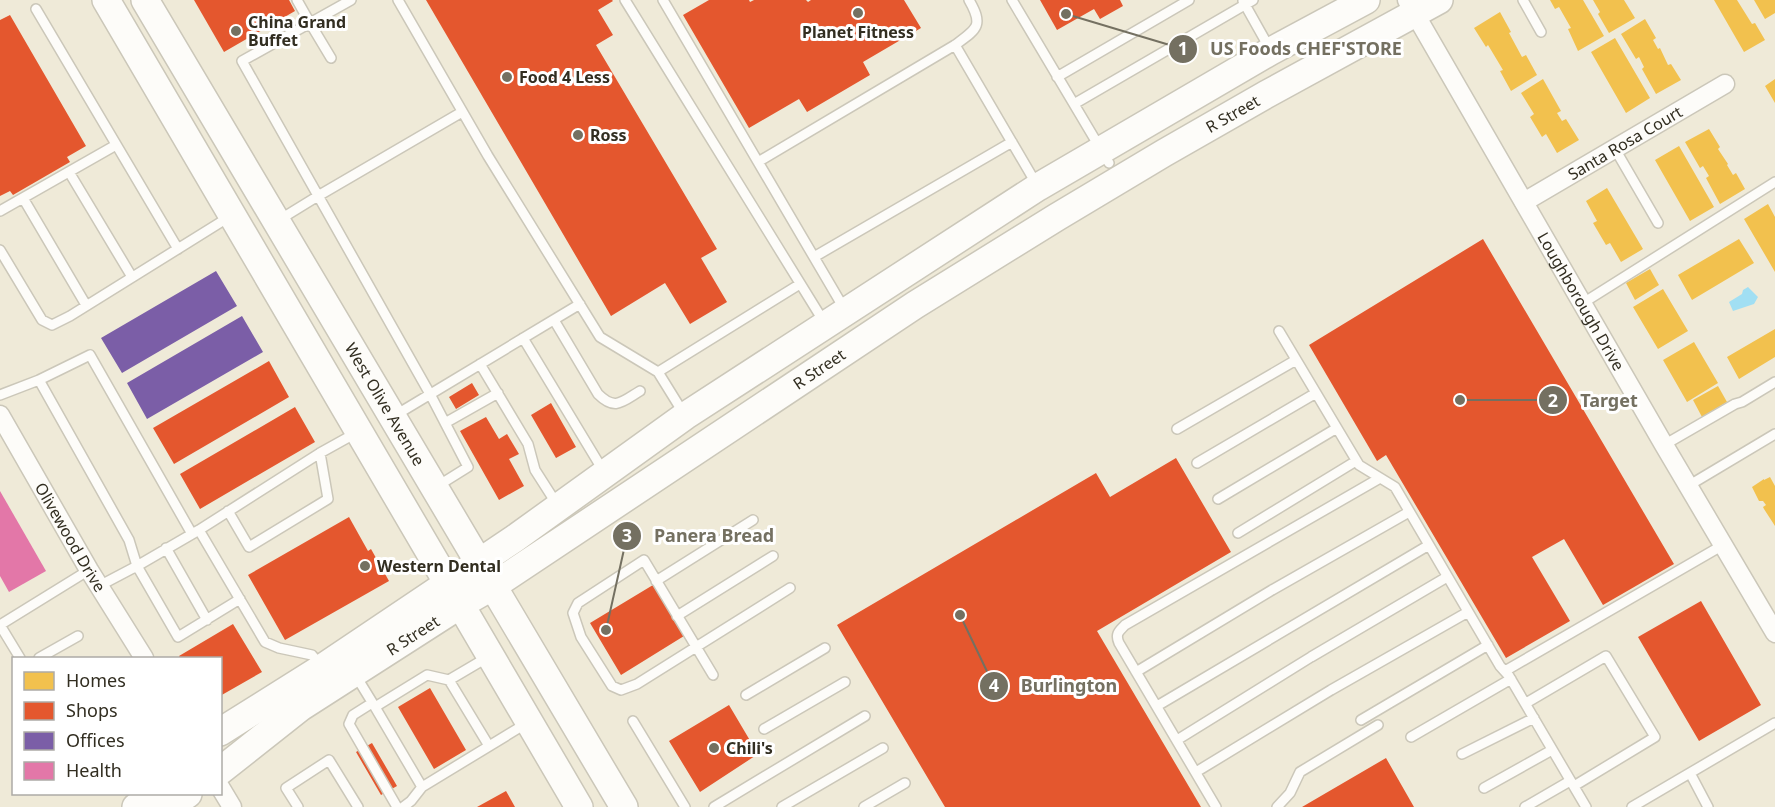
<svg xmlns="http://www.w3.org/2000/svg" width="1775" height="807" viewBox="0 0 1775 807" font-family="'Noto Sans',sans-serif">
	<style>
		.water { fill: #a1dff3 }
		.homes { fill: #f2c14e }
		.shops { fill: #e4572e }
		.offices { fill: #7b5ea7 }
		.health { fill: #e377a8 }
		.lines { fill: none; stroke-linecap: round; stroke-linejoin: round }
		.lane-casing { stroke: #cbc7b9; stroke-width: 12 }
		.street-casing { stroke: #cbc7b9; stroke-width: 21 }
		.secondary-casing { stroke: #cbc7b9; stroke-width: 30 }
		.lane { stroke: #fdfcf9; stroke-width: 9 }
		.street { stroke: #fdfcf9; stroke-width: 18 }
		.secondary { stroke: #fdfcf9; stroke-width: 27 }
		.poi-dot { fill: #747061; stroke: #fff; stroke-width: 2 }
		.labels { text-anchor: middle; stroke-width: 6; stroke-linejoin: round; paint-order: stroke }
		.poi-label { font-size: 16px; font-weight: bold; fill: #322e21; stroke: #fff; text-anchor: start }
		.street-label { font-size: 16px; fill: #322e21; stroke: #fff }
		.leader { fill: none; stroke: #747061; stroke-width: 2 }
		.callout-dot { fill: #747061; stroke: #fff; stroke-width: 2 }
		.mark-label { font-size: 18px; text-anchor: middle; font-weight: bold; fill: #fff }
		.callout-label { font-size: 18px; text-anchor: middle; font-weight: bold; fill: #747061; stroke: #fff; stroke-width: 6; stroke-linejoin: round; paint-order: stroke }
	</style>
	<rect width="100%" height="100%" fill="#efead8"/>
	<!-- water -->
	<path class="water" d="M1748,287L1758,297L1754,304L1733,311L1729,302L1742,294L1743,290Z"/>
	<!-- homes -->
	<path class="homes" d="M1550,0H1583L1604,36L1578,51L1568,29L1571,28L1559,7L1555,9Z
		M1593,0H1624L1635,18L1609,33L1598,14L1600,12Z
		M1714,0H1737L1752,24L1755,23L1765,40L1744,52Z
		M1754,0H1775V13L1765,19Z
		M1500,12L1511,32L1509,33L1522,57L1526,55L1537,75L1511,91L1500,71L1503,70L1488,45L1486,47L1474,28Z
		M1645,19L1656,38L1653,40L1658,49L1660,48L1668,65L1671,64L1681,80L1656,94L1642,69L1644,67L1639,57L1636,59L1621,34Z
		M1615,38L1650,98L1626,113L1591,52Z
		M1543,79L1561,111L1557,113L1562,121L1566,119L1579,140L1557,153L1546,134L1542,137L1530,117L1534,114L1521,93Z
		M1775,79V103L1765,86Z
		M1709,129L1720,147L1718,149L1728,164L1727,165L1733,175L1736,173L1745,189L1720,204L1706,178L1709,176L1703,166L1700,168L1685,142Z
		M1679,146L1714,207L1690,221L1655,160Z
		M1607,188L1643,249L1621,262L1610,243L1606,245L1593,223L1597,221L1586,201Z
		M1768,204L1775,217V272L1744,219Z
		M1739,239L1754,263L1692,300L1678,275Z
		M1650,269L1659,285L1635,300L1626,283Z
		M1663,289L1688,331L1658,349L1633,307Z
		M1775,329V357L1739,379L1727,357Z
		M1694,342L1718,383L1687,402L1663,360Z
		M1718,386L1727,402L1702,417L1693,400Z
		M1770,477L1775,486V526L1764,509L1763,507L1766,505L1763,501H1759L1752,487L1764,479V480Z"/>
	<!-- shops -->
	<path class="shops" d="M194,0H289L295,11L224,52Z
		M426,0H612L613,1L598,10L613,35L596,45L717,249L701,258L727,302L690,324L665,283L611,316Z
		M709,0H749L750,2L754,0H806L808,2L811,0H904L921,28L863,62L870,75L807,112L799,99L749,128L683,15Z
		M1040,0H1120L1123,6L1100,19L1094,9L1057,30Z
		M10,15L86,146L67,157L70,162L13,195L10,191L0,196V20Z
		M1483,239L1674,564L1603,605L1564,539L1532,557L1570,621L1506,658L1386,455L1377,461L1309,345Z
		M269,361L289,397L174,464L153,428Z
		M472,383L479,395L456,409L449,397Z
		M551,403L576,447L556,458L531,415Z
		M295,407L315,442L200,509L180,474Z
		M486,417L499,439L507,434L519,454L509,459L524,486L499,500L460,431Z
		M1176,458L1231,552L1097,631L1201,807H945L837,625L1096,473L1110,497Z
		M349,517L368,551L371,549L389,581L285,640L248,575Z
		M653,585L684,636L621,675L590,623Z
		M1701,601L1761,705L1699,741L1638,637Z
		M233,624L262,672L220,696V658H180L179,656Z
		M430,688L466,750L434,769L398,707Z
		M729,705L758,754L700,792L669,741Z
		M372,743L397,786L381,795L356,752Z
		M1386,758L1414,807H1302Z
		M506,791L515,807H477Z"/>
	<!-- offices -->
	<path class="offices" d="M216,271L237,306L122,373L101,338Z
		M242,316L263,352L147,419L127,383Z"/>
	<!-- health -->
	<path class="health" d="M0,491L46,571L9,592L0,576Z"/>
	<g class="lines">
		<!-- lane casing -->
		<g class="lane-casing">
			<path id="lane" d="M297,0L310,23L242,61L430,394L468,467L436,487
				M398,0L488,156L600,337L658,372L684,414
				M625,0L824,322
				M663,0L845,310
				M969,0C984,26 977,29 955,45L1037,185
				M1012,0L1109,163
				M1523,0L1541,32
				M1243,1L1270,49
				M36,9L178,249
				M331,58L310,23L351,0
				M1057,77L1189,0
				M1074,104L1253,0
				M1615,149L1658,223
				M758,162L955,45
				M69,172L132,277
				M23,198L86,305
				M0,211L116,145
				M279,220L318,196L462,112
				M0,250L42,320L52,325L70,316L229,217
				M814,257L1012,142
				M1583,303L1775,182
				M554,320L598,394C615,411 622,402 640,391
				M1279,331L1359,465L1395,487L1500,666L1509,676L1586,807
				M523,338L604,472
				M480,364L528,444L535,470L558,506
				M658,372L800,284
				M39,380L90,355L192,534
				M0,395L39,380L129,540L137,566L99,586
				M394,416L580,304
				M445,423L498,393
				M1177,429L1296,360
				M1664,445L1735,404L1742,402L1775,382
				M1197,463L1316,393
				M1688,486L1775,434
				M1218,499L1337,428
				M228,511L249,547L328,499L320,453
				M199,530L265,642L279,648L312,655L321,666
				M1238,533L1356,461
				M166,548L207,620
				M656,581L753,520
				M240,599L178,637L137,566L199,530L320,453L356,433
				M677,616L773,556
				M0,625L89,570
				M0,625L20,658
				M39,658L78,636
				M1505,671L1723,545
				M1136,672L1272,590L1409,512
				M713,675C690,636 667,598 644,560L578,603L573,613L581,637L612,686L621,690L637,684L790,588
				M356,676L375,707L427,675L449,680L488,657
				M449,680L489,746
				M746,695L825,648
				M372,703L353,715L349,724L397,807
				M1526,703L1606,656L1655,737L1574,786
				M1157,706L1429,545
				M375,707L422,787L527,723
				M1361,720L1488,645
				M633,721L685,807
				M764,729L845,682
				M1411,737L1511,679
				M1177,740L1311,657L1447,577
				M1462,754L1534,718
				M1196,772L1331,690L1468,612
				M1690,773L1708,807
				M1484,788L1552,750
				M298,807L286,788L329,760L358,807
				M403,807L411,801L422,787
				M714,807L865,716
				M782,807L883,748
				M864,807L905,783
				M1216,807L1119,643C1115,634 1119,631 1125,625L1380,478
				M1277,807L1290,793L1300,772L1378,725
				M1525,807L1570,781
				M1632,807L1775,723"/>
		</g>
		<!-- street casing -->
		<g class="street-casing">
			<g id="street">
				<path id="s1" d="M1407,0L1664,445L1775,633"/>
				<path id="s2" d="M1524,202L1725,84"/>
				<path id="s3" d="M0,415L89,570L144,658"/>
				<path d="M220,787L232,807"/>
			</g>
		</g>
		<!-- secondary casing -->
		<g class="secondary-casing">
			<g id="secondary">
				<path d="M106,0L579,807"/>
				<path id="s4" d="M145,0L624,807"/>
				<path d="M220,732L322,668L514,539L685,416L1038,187L1271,51L1366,0"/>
				<path id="s5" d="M220,771L301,707L460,605L493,586L915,305L1057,217L1164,153L1267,94L1439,0"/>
				<path d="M136,807L156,794"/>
				<path d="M168,807L188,794"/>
			</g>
		</g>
		<!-- lane -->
		<use href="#lane" class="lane"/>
		<!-- street -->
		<use href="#street" class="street"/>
		<!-- secondary -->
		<use href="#secondary" class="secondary"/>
	</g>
	<!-- markers -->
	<g class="poi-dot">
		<circle cx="858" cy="13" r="6"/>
		<circle cx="236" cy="31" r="6"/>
		<circle cx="507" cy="77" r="6"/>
		<circle cx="578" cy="135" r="6"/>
		<circle cx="365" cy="566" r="6"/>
		<circle cx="714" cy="748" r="6"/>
	</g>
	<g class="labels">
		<!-- poi labels -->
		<g class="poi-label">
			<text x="248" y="28">China Grand<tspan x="248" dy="18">Buffet</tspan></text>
			<text x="858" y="38" text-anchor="middle">Planet Fitness</text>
			<text x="519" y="83">Food 4 Less</text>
			<text x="590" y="141">Ross</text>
			<text x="377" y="572">Western Dental</text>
			<text x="726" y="754">Chili's</text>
		</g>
		<!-- street labels -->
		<g class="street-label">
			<text dy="6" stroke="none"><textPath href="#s5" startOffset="1208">R Street</textPath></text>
			<text dy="6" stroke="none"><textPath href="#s2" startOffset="117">Santa Rosa Court</textPath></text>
			<text dy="6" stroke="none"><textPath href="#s1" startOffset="348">Loughborough Drive</textPath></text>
			<text dy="6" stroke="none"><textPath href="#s5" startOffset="722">R Street</textPath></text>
			<text dy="6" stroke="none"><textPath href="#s4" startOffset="470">West Olive Avenue</textPath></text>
			<text dy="6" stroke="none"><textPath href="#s3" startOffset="141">Olivewood Drive</textPath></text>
			<text dy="6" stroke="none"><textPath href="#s5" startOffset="236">R Street</textPath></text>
		</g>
	</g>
	<!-- callouts -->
	<path class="leader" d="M1066 14L1183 49M1460 400L1553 400M606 630L627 536M960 615L994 686"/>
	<g class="callout-dot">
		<circle cx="1066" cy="14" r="6"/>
		<circle cx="1460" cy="400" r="6"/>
		<circle cx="606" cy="630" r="6"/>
		<circle cx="960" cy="615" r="6"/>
		<circle cx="1183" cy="49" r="15"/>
		<circle cx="1553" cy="400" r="15"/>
		<circle cx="627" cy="536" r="15"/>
		<circle cx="994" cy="686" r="15"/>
	</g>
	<g class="mark-label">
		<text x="1183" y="55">1</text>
		<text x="1553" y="407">2</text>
		<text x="627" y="542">3</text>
		<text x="994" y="692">4</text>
	</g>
	<g class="callout-label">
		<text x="1306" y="55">US Foods CHEF'STORE</text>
		<text x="1609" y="407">Target</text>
		<text x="714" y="542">Panera Bread</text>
		<text x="1069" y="692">Burlington</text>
	</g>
	<!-- legend -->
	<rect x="12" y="657" width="210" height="138" fill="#ffffff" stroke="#adaba6" stroke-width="1.5"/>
	<rect x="24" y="672" width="30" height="18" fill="#f2c14e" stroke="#adaba6" stroke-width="1.5"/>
	<text x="66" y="687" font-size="18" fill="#322e21">Homes</text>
	<rect x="24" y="702" width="30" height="18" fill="#e4572e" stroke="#adaba6" stroke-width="1.5"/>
	<text x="66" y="717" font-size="18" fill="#322e21">Shops</text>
	<rect x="24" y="732" width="30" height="18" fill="#7b5ea7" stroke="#adaba6" stroke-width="1.5"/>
	<text x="66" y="747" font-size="18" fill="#322e21">Offices</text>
	<rect x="24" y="762" width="30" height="18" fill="#e377a8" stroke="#adaba6" stroke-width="1.5"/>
	<text x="66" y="777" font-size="18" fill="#322e21">Health</text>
</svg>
